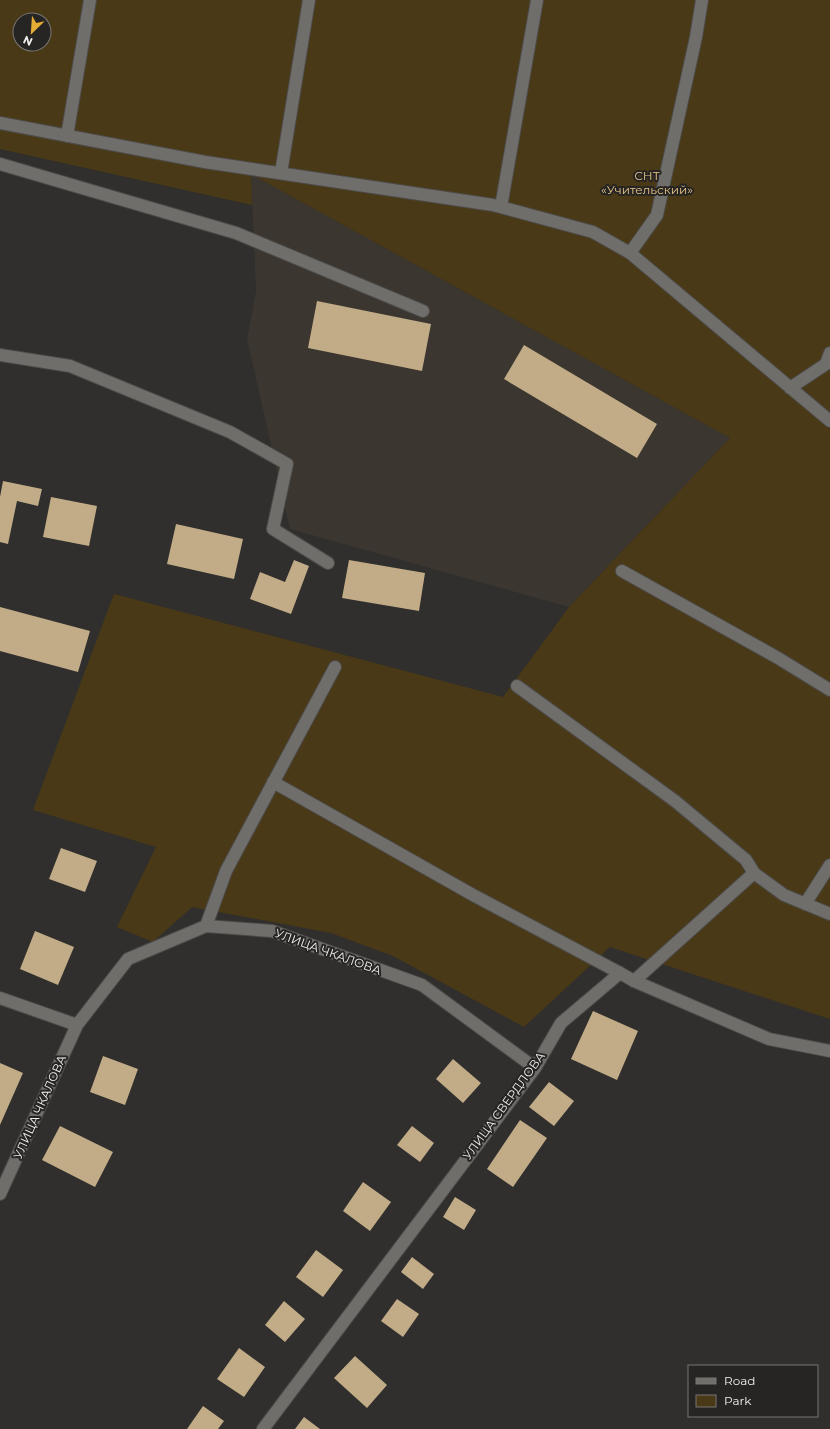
<svg xmlns="http://www.w3.org/2000/svg" width="830" height="1429" viewBox="0 0 830 1429" font-family="Montserrat,sans-serif">
	<style>
		.built { fill: #3b362f }
		.green { fill: #4a3916; fill-rule: evenodd }
		.building { fill: #c1ac87 }
		.lines { fill: none; stroke-linecap: round; stroke-linejoin: round }
		.lane-casing { stroke: #4c4b49; stroke-width: 14 }
		.street-casing { stroke: #4c4b49; stroke-width: 14 }
		.lane { stroke: #6f6e6b; stroke-width: 12 }
		.street { stroke: #6f6e6b; stroke-width: 12 }
		.labels { text-anchor: middle; stroke-width: 4; stroke-linejoin: round; paint-order: stroke }
		.park-label { font-size: 12px; fill: #e6c488; stroke: #262523 }
		.street-label { font-size: 12px; fill: #f1f0ef; stroke: #262523 }
	</style>
	<rect width="100%" height="100%" fill="#302f2d"/>
	<!-- built -->
	<path class="built" d="M251,174L730,438L569,607L290,529L247,339L256,291Z"/>
	<!-- green -->
	<path class="green" d="M0,0H830V1019L610,947L524,1027L393,956L331,933L192,907L153,942L117,927L156,847L33,810L114,594L503,697L569,607L730,438L251,174L252,205L0,149ZM20,20H44V44H20Z"/>
	<!-- building -->
	<path class="building" d="M317,301L431,324L422,371L308,348Z
		M524,345L657,424L637,458L504,379Z
		M3,481L42,489L38,506L17,501L8,544L0,542V497Z
		M51,497L97,506L89,546L43,537Z
		M176,524L243,539L234,579L167,564Z
		M294,560L309,566L291,614L250,599L260,572L285,582Z
		M349,560L425,573L419,611L342,598Z
		M0,607L90,631L78,672L0,651Z
		M61,848L97,861L85,892L49,879Z
		M35,931L74,947L58,985L20,969Z
		M593,1011L638,1031L617,1080L571,1059Z
		M103,1056L138,1069L125,1105L90,1092Z
		M453,1059L481,1083L463,1103L436,1079Z
		M0,1063L23,1073L0,1125Z
		M549,1082L574,1101L554,1126L529,1107Z
		M520,1120L547,1138L513,1187L487,1169Z
		M60,1126L113,1152L95,1187L42,1160Z
		M412,1126L434,1143L420,1162L397,1145Z
		M363,1182L391,1202L370,1231L343,1211Z
		M455,1197L476,1210L464,1230L443,1217Z
		M316,1250L343,1270L323,1297L296,1277Z
		M412,1257L434,1274L423,1289L401,1272Z
		M397,1299L419,1314L403,1337L381,1321Z
		M284,1301L305,1319L285,1342L265,1325Z
		M239,1348L265,1367L244,1397L217,1379Z
		M355,1356L387,1385L367,1408L334,1378Z
		M203,1406L224,1421L218,1429H187Z
		M304,1417L320,1429H295Z"/>
	<g class="lines">
		<!-- lane casing -->
		<g class="lane-casing">
			<path id="lane" d="M0,123L205,162L493,205L593,232L630,253L830,421
				M67,136L90,0
				M281,173L309,0
				M501,207L537,0
				M630,253L657,215L696,37L702,0
				M790,388L826,364L830,353
				M622,571L778,658L830,690
				M517,686L675,801L746,860L754,873L634,981
				M273,782L473,895L620,973
				M754,873L784,895L830,914
				M805,904L830,865
				M206,926L226,871L335,667"/>
		</g>
		<!-- street casing -->
		<g class="street-casing">
			<path id="street" d="M0,164L236,233L423,311
				M0,355L70,366L230,432L287,464L273,529L328,563
				M0,998L77,1025
				M0,1194L77,1025L128,959L206,926L272,931L422,985L535,1068
				M263,1429L535,1068L561,1023L620,973L634,981L769,1039L830,1051"/>
		</g>
		<!-- lane -->
		<use href="#lane" class="lane"/>
		<!-- street -->
		<use href="#street" class="street"/>
	</g>
	<g class="labels">
		<!-- park labels -->
		<g class="park-label">
			<text x="647" y="180">СНТ<tspan x="647" dy="14">«Учительский»</tspan></text>
		</g>
		<!-- street labels -->
		<g class="street-label">
			<text transform="translate(328 952) rotate(20)" y="4">УЛИЦА ЧКАЛОВА</text>
			<text transform="translate(504 1106) rotate(-54)" y="4">УЛИЦА СВЕРДЛОВА</text>
			<text transform="translate(40 1107) rotate(-66)" y="4">УЛИЦА ЧКАЛОВА</text>
		</g>
	</g>
	<!-- legend -->
	<rect x="688" y="1365" width="130" height="52" fill="#262523" stroke="#777675"/>
	<rect x="696" y="1378" width="20" height="6" fill="#6f6e6b" stroke="#777675"/>
	<text x="724" y="1385" font-size="12" fill="#f1f0ef">Road</text>
	<rect x="696" y="1395" width="20" height="12" fill="#4a3916" stroke="#777675"/>
	<text x="724" y="1405" font-size="12" fill="#f1f0ef">Park</text>
	<!-- north arrow -->
	<g transform="translate(32 32) rotate(205)"><circle r="19" fill="#262523" stroke="#777675"/>
	<path d="M0-3L7 15L0 10L-7 15Z" fill="#e5ad36"/>
	<text y="-6" font-size="11" font-weight="bold" text-anchor="middle" fill="#f1f0ef">N</text>
	</g>
</svg>
